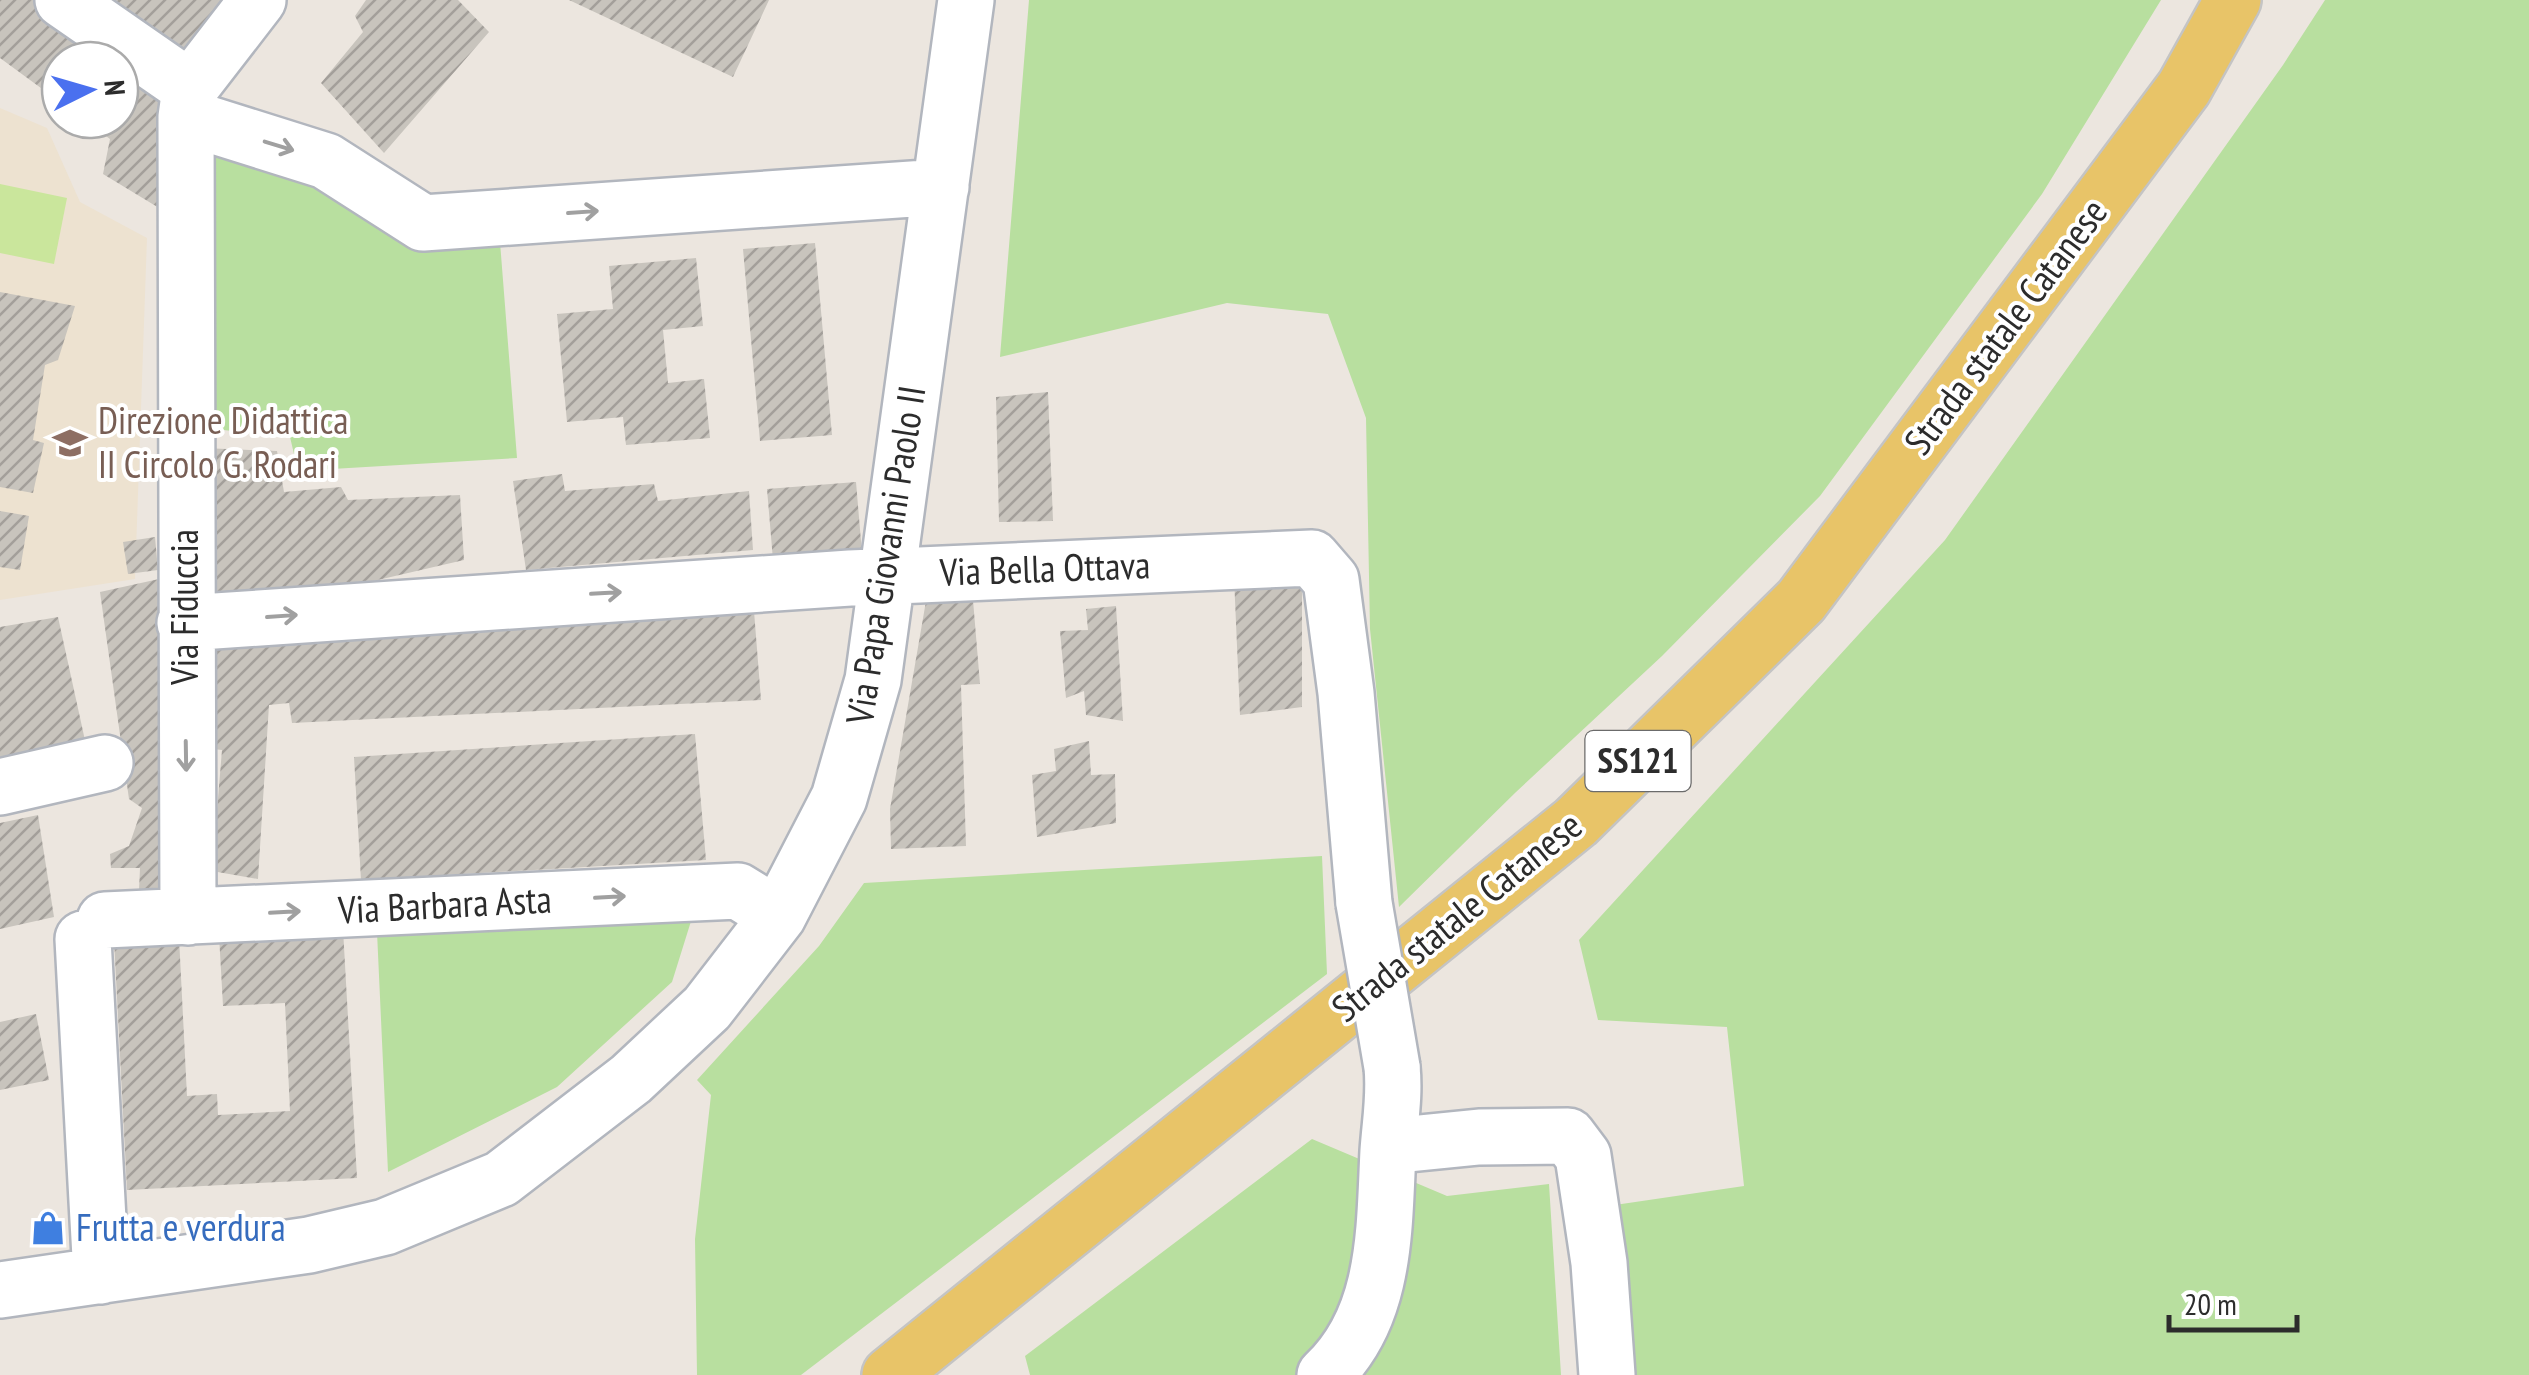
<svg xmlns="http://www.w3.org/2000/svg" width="2529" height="1375" viewBox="0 0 2529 1375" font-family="'PT Sans Narrow',sans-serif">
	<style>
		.education { fill: #ede2d0 }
		.grass { fill: #b8df9f }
		.pitch { fill: #cae69c }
		.building { fill: url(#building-hatch) }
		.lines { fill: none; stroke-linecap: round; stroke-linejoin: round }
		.minor-casing { stroke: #b2b6be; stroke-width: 60 }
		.major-casing { stroke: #c4c4c4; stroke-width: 60 }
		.minor { stroke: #fff; stroke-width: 55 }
		.major { stroke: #e8c468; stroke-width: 55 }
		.minor-bridge-casing { stroke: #b2b6be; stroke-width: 60; stroke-linecap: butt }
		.minor-bridge { stroke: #fff; stroke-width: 55 }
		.oneway { stroke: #a0a0a0 }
		.labels { text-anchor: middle; stroke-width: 8; stroke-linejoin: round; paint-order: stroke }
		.shield { fill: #fff; stroke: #6b6b6b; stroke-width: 2.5 }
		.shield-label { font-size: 35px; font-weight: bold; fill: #2c2c2c }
		.street-label { font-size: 38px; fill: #2c2c2c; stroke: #fff }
		.education-label { font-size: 38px; fill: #785e54; stroke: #fff; text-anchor: start }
		.shop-label { font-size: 38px; fill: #366cbe; stroke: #fff; text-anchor: start }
	</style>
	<defs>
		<pattern id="building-hatch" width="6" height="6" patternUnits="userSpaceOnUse" patternTransform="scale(2.5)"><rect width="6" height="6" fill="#c8c4bd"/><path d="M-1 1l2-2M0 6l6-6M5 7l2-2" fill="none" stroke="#a39f9a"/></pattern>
	</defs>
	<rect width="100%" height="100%" fill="#ece6df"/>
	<!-- education -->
	<path class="education" d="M0,108L47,128L80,202L147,238L135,579L0,600Z"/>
	<!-- grass -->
	<path class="grass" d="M1029,0H2161L2042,194L1820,496L1662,656L1516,792L1399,907L1370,629L1366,418L1328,314L1227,303L1000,357Z
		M2325,0H2529V1375H1625L1608,1206L1744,1186L1727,1027L1598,1020L1579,940L1945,540L2283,65Z
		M212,152L500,242L517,458L298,471L290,437L205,428Z
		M1322,856L1327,974L801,1375H697L695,1239L711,1095L697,1080L819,946L864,883Z
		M692,918L672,982L557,1087L388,1172L377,932Z
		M1312,1139L1447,1196L1549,1184L1561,1375H1030L1025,1356Z"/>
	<!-- pitch -->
	<path class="pitch" d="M0,184L67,198L54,264L0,253Z"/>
	<!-- building -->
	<path class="building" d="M0,0H40L165,88L164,211L103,174L110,139L84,120H120V60H60V102L0,58Z
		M93,0H222L180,57Z
		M366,0H458L489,32L384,153L321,83L363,32L355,16Z
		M569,0H769L733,77Z
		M815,243L832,435L760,441L743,249Z
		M696,258L703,326L663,330L668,383L704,379L710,438L626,445L623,417L567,422L557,314L613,309L609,266Z
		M0,292L75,306L58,360L45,365L33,440L44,443L33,493L0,487Z
		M1048,392L1053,521L999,522L996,397Z
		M203,448L277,451L284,492L341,487L348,500L460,495L464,560L339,589L209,604Z
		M562,474L565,491L654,484L658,501L749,491L753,550L526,570L513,481Z
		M856,482L862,553L773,560L767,489Z
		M0,511L29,516L20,570L0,567Z
		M155,537L158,570L128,574L123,542Z
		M1234,577L1302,578V707L1240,715Z
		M159,579L180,888L139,890L140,868H111L110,854L129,846L142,808L129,799L100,592Z
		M973,600L980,684L961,685L966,846L891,849L890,809L926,601Z
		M1116,606L1123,721L1086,715L1084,691L1066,698L1060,631L1088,630L1086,609Z
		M754,611L761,700L292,723L289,703L269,705L258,879L212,871L222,750L197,747L213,642Z
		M58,617L86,745L0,764V627Z
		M695,734L706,860L361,880L354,757Z
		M1089,741L1091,775L1115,774L1116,823L1037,837L1032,775L1056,771L1054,749Z
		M38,815L54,917L0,929V823Z
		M343,929L357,1178L127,1190L114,940L179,937L187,1096L217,1094L218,1115L290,1111L285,1003L223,1006L219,935Z
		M36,1014L49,1080L0,1090V1022Z"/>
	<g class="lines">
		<!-- minor casing -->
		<g class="minor-casing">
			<path id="minor" d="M63,0L190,88
				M186,117L326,161L423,223L941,187
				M185,623L850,578L1312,558L1331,580L1346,693L1364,903
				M0,787L105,763
				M188,917L186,117L190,88L258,0
				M105,920L738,891L778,916
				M83,939L101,1276
				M1389,1146L1479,1137L1568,1136L1583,1156L1599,1263L1607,1375
				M0,1290L309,1245L385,1227L501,1179L631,1079L707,1008L778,916L839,798L873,680L966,0
				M1325,1375C1387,1317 1384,1229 1388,1151C1390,1122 1395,1096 1392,1067"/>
		</g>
		<!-- major casing -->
		<g class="major-casing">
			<path id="major" d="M890,1375L1576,822L1801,601L2184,88L2233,0"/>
		</g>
		<!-- minor -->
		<use href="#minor" class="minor"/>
		<!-- major -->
		<use href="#major" class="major"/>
		<!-- minor-bridge casing -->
		<g class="minor-bridge-casing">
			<path id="minor-bridge" d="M1364,903L1392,1067"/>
		</g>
		<!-- minor-bridge -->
		<use href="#minor-bridge" class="minor-bridge"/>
	</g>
	<!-- one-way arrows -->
	<defs><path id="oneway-shaft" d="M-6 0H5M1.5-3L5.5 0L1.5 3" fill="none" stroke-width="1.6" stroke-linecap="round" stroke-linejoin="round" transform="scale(2.5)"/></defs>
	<g class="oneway">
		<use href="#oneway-shaft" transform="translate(279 146) rotate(17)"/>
		<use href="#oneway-shaft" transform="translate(583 212) rotate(-4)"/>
		<use href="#oneway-shaft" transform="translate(606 593) rotate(-3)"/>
		<use href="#oneway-shaft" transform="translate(282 616) rotate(-4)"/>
		<use href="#oneway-shaft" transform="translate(186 756) rotate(89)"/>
		<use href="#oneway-shaft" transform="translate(610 897) rotate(-3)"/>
		<use href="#oneway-shaft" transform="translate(285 912) rotate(-3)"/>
	</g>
	<!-- icons -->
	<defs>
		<g id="school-bare" transform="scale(2.7)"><path d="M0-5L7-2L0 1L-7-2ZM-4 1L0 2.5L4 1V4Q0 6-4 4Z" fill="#8d6e63" stroke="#fff" stroke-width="2.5" paint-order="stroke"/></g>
		<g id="shop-bare" transform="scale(2.7)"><path d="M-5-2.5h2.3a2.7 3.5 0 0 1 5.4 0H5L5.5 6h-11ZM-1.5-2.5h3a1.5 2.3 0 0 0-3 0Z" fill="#3f7fe0" stroke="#fff" stroke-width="2.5" paint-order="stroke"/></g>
	</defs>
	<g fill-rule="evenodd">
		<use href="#school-bare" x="70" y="443"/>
		<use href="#shop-bare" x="48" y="1228"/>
	</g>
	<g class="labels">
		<!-- shield labels -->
		<rect class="shield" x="1585.5" y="731" width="105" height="60" rx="8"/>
		<g class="shield-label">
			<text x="1638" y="773">SS121</text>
		</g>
		<!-- street labels -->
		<g class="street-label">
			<text transform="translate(2006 327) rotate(-53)" y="13">Strada statale Catanese</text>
			<text transform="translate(886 555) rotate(-81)" y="13">Via Papa Giovanni Paolo II</text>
			<text transform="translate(1045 569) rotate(-2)" y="13">Via Bella Ottava</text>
			<text transform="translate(185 607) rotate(-90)" y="13">Via Fiduccia</text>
			<text transform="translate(445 905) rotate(-3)" y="13">Via Barbara Asta</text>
			<text transform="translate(1457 917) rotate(-39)" y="13">Strada statale Catanese</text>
		</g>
		<!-- education labels -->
		<g class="education-label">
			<text x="98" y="434">Direzione Didattica<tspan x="98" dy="44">II Circolo G. Rodari</tspan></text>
		</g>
		<!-- shop labels -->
		<g class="shop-label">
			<text x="76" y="1241">Frutta e verdura</text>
		</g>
	</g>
	<!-- north arrow -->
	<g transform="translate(90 90) rotate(85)"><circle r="48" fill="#ffffff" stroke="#ababab" stroke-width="2.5"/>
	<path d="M0-8L18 38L0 25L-18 38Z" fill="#4a70ef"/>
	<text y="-15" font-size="28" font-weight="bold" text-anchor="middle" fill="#2c2c2c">N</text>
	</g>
	<!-- scale -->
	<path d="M2169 1315v15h128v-15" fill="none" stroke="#2c2c2c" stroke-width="5"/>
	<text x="2184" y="1315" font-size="30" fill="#2c2c2c" stroke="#ffffff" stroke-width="8" paint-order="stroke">20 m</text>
</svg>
